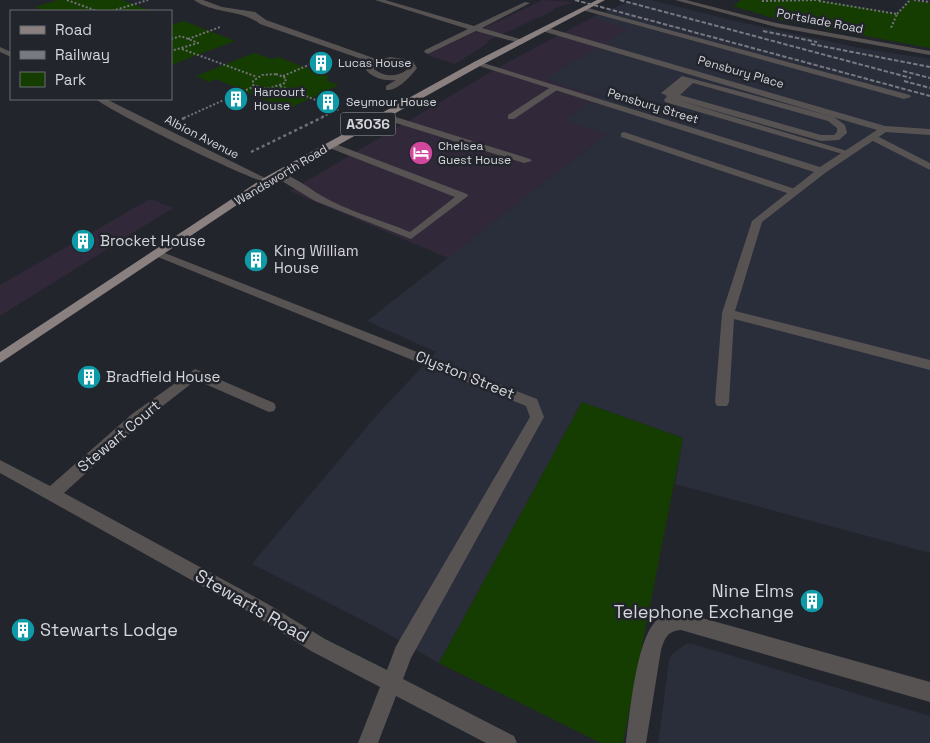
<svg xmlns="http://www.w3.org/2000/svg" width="930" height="743" viewBox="0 0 930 743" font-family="'Space Grotesk',sans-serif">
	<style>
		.commercial { fill: #312939 }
		.built { fill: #2a2d3a }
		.green { fill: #153d01 }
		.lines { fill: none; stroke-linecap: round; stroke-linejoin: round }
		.path-far1 { stroke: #717279; stroke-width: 2; stroke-dasharray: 2 2; stroke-linecap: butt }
		.path { stroke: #717279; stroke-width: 2.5; stroke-dasharray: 3 3; stroke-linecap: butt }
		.service { fill: #585353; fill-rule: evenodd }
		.minor { fill: #585353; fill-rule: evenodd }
		.primary { fill: #8a8080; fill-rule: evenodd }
		.rail { stroke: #787a81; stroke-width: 2; stroke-dasharray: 4.5 2; stroke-linecap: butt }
		.labels { text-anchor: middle; stroke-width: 5; stroke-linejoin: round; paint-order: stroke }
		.far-street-label { font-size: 12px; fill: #d5d6db; stroke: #23252d }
		.far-poi-label { font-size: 12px; fill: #d5d6db; stroke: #23252d; text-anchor: start }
		.shield { fill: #23252d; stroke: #a0a1a7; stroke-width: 1 }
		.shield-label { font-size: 14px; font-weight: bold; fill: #d5d6db }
		.poi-label { font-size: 15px; fill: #d5d6db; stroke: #23252d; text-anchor: start }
		.street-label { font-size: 15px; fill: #d5d6db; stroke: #23252d }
		.near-poi-label { font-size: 18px; fill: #d5d6db; stroke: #23252d; text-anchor: end }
		.near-street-label { font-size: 18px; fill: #d5d6db; stroke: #23252d }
	</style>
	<rect width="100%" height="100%" fill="#23252d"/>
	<!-- commercial -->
	<path class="commercial" d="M543,0L575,2L555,8L553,9L555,10L487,41L488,43L455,64L427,55Z
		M591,18L629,29L546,79L600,96L606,134L448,258L290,191L501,66Z
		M150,199L173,208L0,316V285Z"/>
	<!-- built -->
	<path class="built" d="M632,0H651L739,22L860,48L930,59V553L675,484L683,438L582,402L439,663L374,626L252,564L376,416L436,352L367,321L606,134L564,120L600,96L545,79L628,29L591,18Z
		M686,644H693L930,716V743H658L669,661L672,654Z"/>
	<!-- green -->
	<path class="green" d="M58,0H122L152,11H45L35,7Z
		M741,0H820L897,14L910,0L930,3V48L780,20L733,6Z
		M184,21L235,41L171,65V25Z
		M254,53L272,59L278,57L330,77L325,80L339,85L281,112L271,108L277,105L216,79L209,82L196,76Z
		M582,402L683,438L623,743H601L439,663Z"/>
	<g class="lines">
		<!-- path-far1 -->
		<path class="path-far1" d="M67,0L97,11
			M914,0L930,2
			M762,1L820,0
			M819,1L897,14L891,28
			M112,11L148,0
			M897,14L910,0
			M171,39L181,36L198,43L171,51
			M188,39L220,27
			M182,49L257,77
			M276,74L286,78L285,83L267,89L253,85V81L262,75Z
			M283,76L318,61
			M280,86L339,109L320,118
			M184,118L255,86"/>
		<!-- path -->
		<path class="path" d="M182,119L187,117
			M251,152L323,117"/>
		<!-- service -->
		<path class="service" d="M194,0H203L222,7L255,12L266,20L379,60L390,57L412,60L417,68C410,77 398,91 386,90V86L396,80C385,81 374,79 366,70L370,62L260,24C241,9 213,14 194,0ZM390,61L406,64L409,68C399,77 385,78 374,69L376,66Z
			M675,0H686L776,23L930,51V55L776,27Z
			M584,7L910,95L911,97L904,99L582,10Z
			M682,76L834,117L845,125L847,133L839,140L821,141L674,99L854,153L846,155L665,102L664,100L667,96L661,93ZM693,83L828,121L837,128V132L834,135H821L680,95Z
			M554,85L558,88L557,90L514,119H508V115Z
			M383,113L530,159L532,161L524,163L380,118L378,116Z
			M624,132L798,190L799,192L794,195L790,194L621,137V133Z
			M869,135H875L930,163V170L869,139Z
			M330,142L467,194L468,196L411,239L315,201L272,175L273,173C287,170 310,189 322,196C345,210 384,221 410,232L455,197L327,147L325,145Z
			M681,612L930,682V702L681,630C668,631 665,637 661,650L646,743H626C630,714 636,637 658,619Z"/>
		<!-- minor -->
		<path class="minor" d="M375,0H385L474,26L525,2L530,3L482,28L523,40V44L476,31L428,54L424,52L425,50L468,29Z
			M545,27L885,126L930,129V135L886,132L825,173L762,222L735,311L930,360V370L734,319L729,402L727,406H717L715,402L722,313L752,221L814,172L473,64L480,62L820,167L877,130L542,31L541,29Z
			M0,47L11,52V57L0,52Z
			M96,99H106L271,181L270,183C259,185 105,109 96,99Z
			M157,250L537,399L544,417L411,658L403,679L514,736L517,743H486L396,696L378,743H358L380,687L311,651L254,615L0,473V460L50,486L132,414L195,369L274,403L276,407L274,411L269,412L196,380L142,422L64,493L266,603L325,639L387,670L396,646L530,417L526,406L153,255L151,253Z"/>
		<!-- primary -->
		<path class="primary" d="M597,0H605L480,66L270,183L0,363V352L262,179L474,62Z"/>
		<!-- rail -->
		<path class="rail" d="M575,0L930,96
			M620,0L911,78
			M763,31L817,42
			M811,44L930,67
			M903,71L930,78
			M904,81L930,88"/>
	</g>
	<!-- icons -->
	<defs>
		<g id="building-disc" transform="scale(1.25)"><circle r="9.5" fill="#0f9aa8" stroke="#23252d"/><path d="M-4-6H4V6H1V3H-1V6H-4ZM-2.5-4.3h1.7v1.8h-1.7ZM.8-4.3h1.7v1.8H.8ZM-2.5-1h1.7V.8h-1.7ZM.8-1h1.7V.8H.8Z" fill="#fff"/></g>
		<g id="hotel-disc" transform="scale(1.25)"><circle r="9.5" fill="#d1479c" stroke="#23252d"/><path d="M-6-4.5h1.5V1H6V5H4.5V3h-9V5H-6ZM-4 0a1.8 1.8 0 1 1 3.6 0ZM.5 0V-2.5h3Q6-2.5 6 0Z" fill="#fff"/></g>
	</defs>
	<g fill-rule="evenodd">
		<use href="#building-disc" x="321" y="63"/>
		<use href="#building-disc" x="236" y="99"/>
		<use href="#building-disc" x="328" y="102"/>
		<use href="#hotel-disc" x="421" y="153"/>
		<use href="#building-disc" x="83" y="241"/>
		<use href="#building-disc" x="256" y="260"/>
		<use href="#building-disc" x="89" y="377"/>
		<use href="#building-disc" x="812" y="601"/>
		<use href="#building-disc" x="23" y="630"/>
	</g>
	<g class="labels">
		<!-- far-street labels -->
		<g class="far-street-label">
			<text transform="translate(820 21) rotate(11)" y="4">Portslade Road</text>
			<text transform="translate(741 72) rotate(16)" y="4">Pensbury Place</text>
			<text transform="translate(653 106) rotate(17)" y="4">Pensbury Street</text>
			<text transform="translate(202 137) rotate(27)" y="4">Albion Avenue</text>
			<text transform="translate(281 175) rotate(-31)" y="4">Wandsworth Road</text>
		</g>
		<!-- far-poi labels -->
		<g class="far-poi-label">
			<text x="338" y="67">Lucas House</text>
			<text x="254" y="96">Harcourt<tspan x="254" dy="14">House</tspan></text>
			<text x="346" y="106">Seymour House</text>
			<text x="438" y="150">Chelsea<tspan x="438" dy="14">Guest House</tspan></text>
		</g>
		<!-- shield labels -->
		<rect class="shield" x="340.5" y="112.5" width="55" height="23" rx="4"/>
		<g class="shield-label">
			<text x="368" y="129">A3036</text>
		</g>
		<!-- poi labels -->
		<g class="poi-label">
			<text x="100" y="246">Brocket House</text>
			<text x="274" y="256">King William<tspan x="274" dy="17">House</tspan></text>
			<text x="106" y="382">Bradfield House</text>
		</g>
		<!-- street labels -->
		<g class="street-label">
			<text transform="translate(465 375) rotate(22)" y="5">Clyston Street</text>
			<text transform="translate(119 436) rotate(-40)" y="5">Stewart Court</text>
		</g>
		<!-- near-poi labels -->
		<g class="near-poi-label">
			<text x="794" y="597">Nine Elms<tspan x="794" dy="21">Telephone Exchange</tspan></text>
			<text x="40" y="636" text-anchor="start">Stewarts Lodge</text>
		</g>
		<!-- near-street labels -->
		<g class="near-street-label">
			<text transform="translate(252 606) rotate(30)" y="6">Stewarts Road</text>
		</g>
	</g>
	<!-- legend -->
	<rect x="10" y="10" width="162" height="90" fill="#23252d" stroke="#6a6c73"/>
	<rect x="20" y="26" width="25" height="8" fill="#8a8080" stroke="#6a6c73"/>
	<text x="55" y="35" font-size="15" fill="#d5d6db">Road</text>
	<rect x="20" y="51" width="25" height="8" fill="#787a81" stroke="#6a6c73"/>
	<text x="55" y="60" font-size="15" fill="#d5d6db">Railway</text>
	<rect x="20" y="72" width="25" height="15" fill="#153d01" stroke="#6a6c73"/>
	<text x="55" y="85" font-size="15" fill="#d5d6db">Park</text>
</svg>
